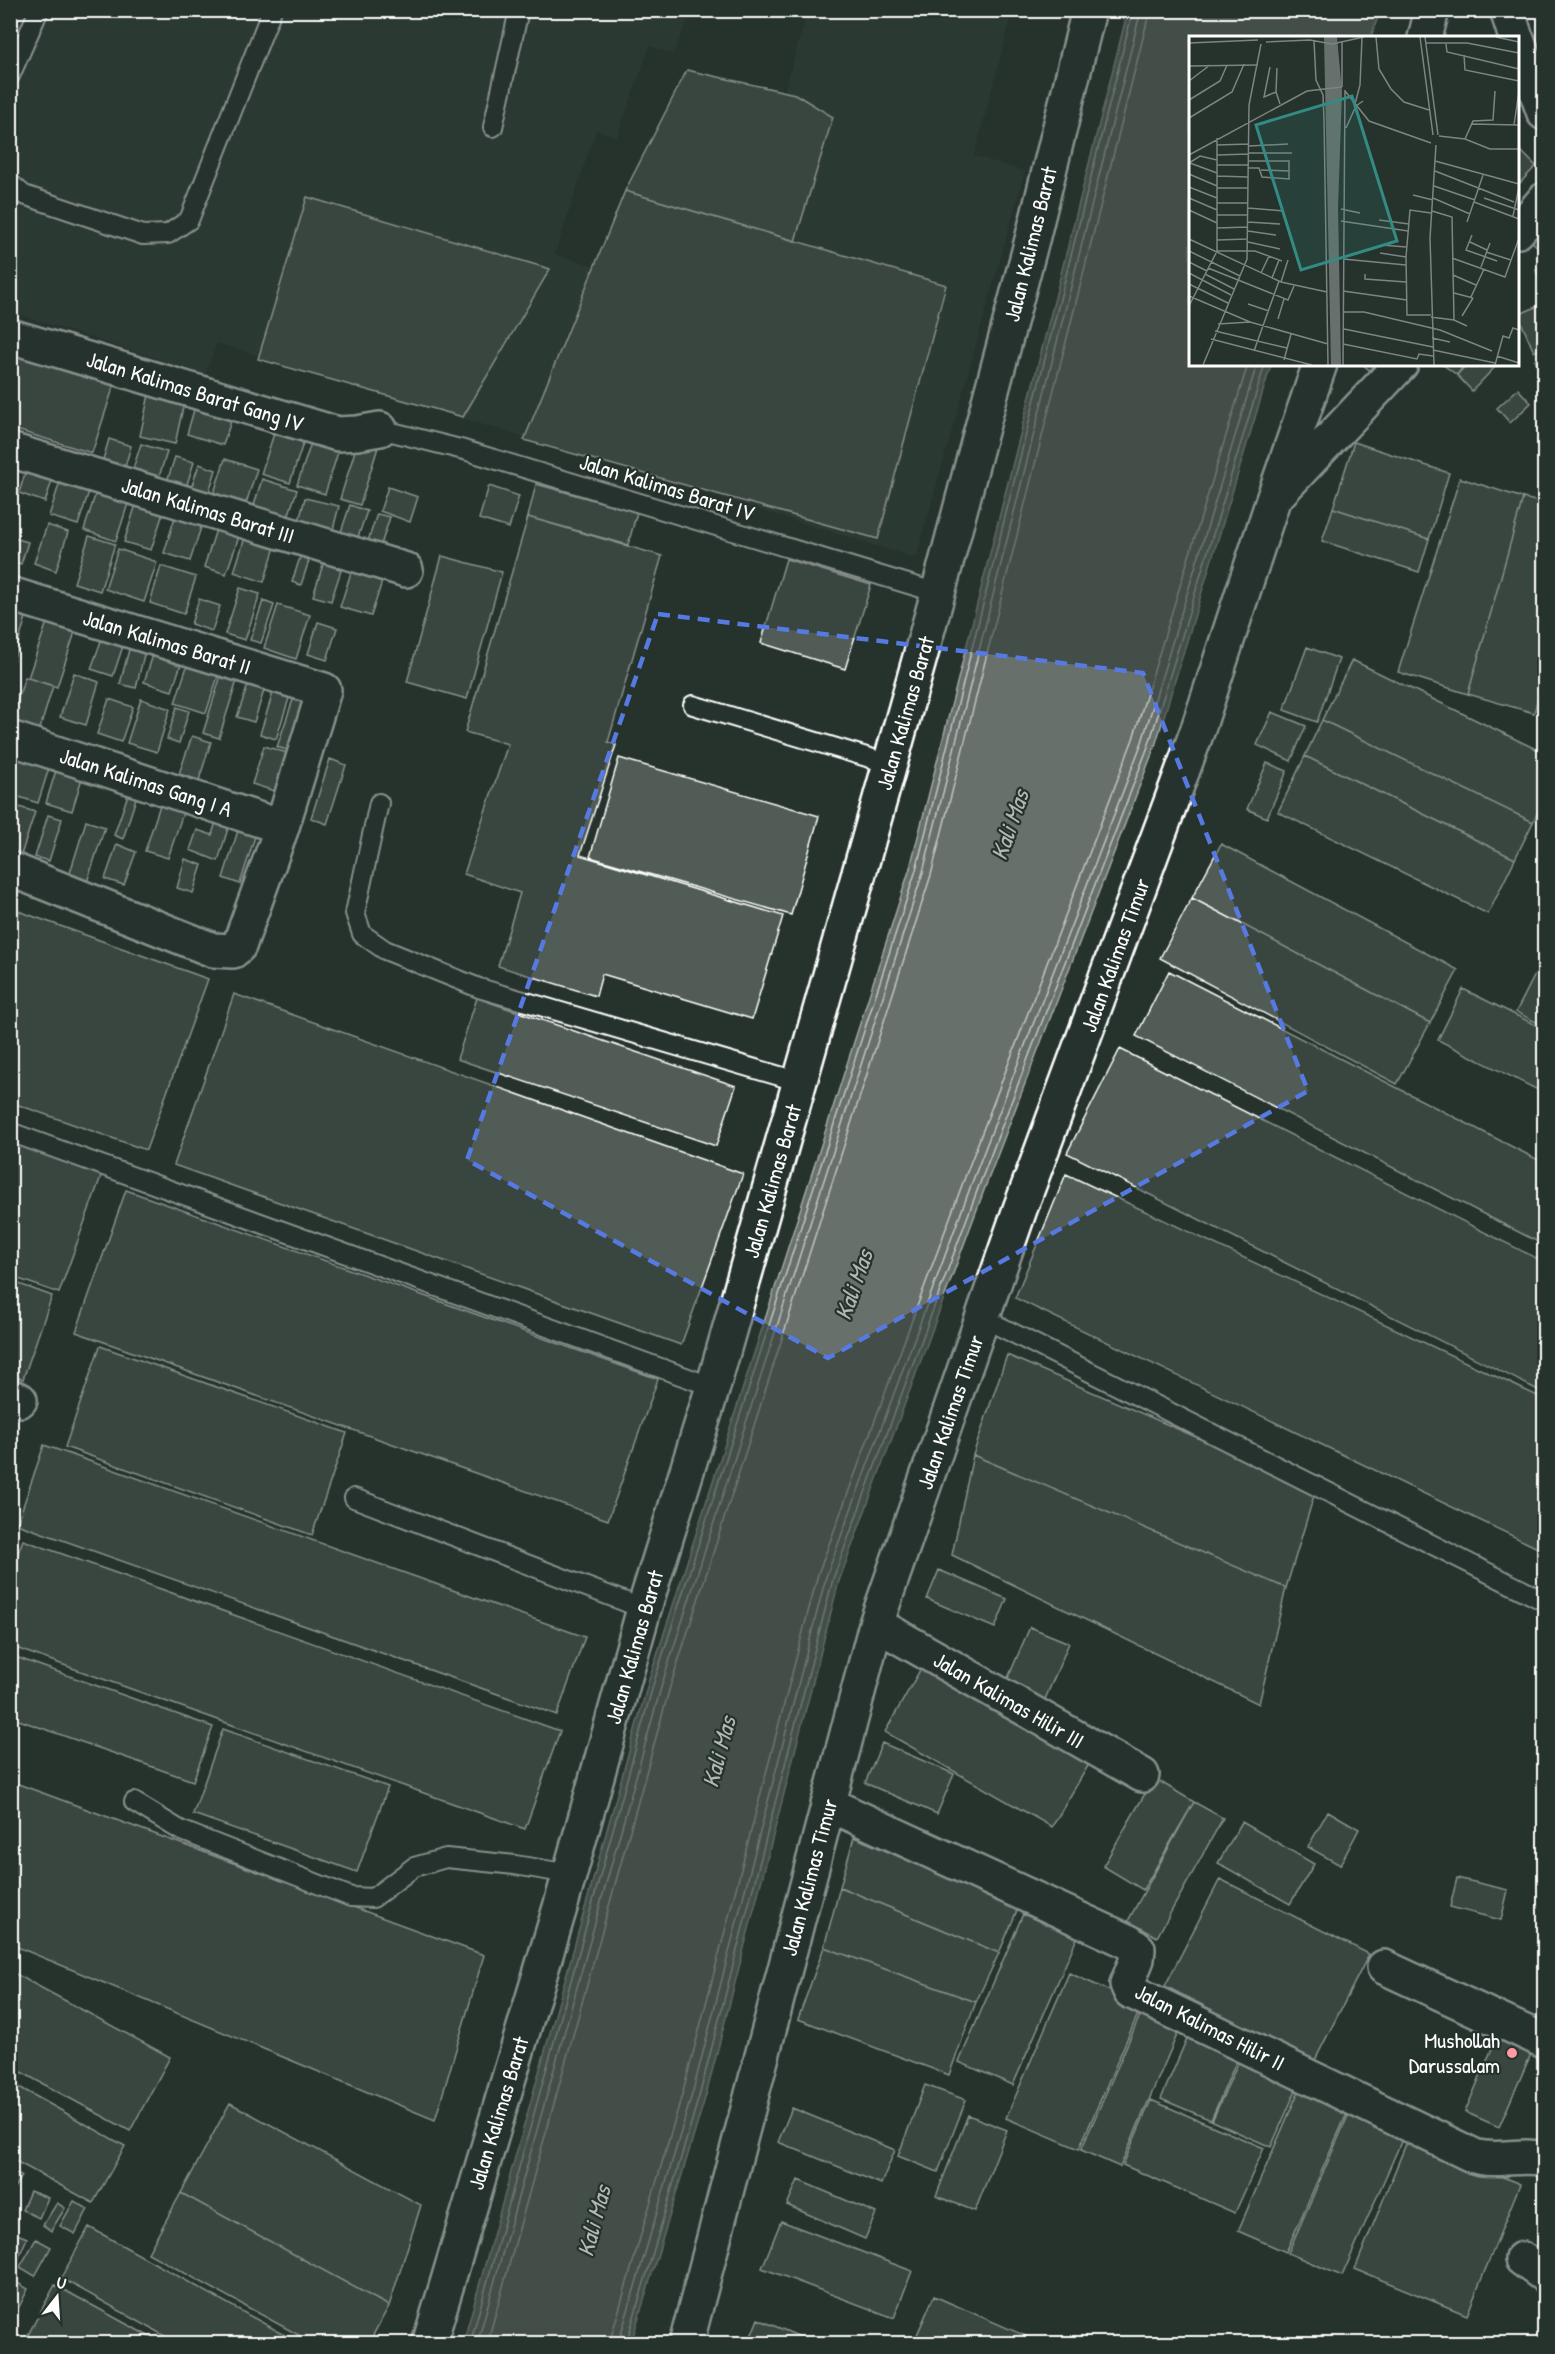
<svg xmlns="http://www.w3.org/2000/svg" width="1555" height="2354" viewBox="0 0 1555 2354" font-family="'Patrick Hand',sans-serif">
	<style>
		.built { fill: #333f3a }
		.water { fill: #67706c; stroke: #a4a9a7; stroke-width: 1.5 }
		.lines { fill: none; stroke-linecap: round; stroke-linejoin: round }
		.shore { stroke: #c2c6c4; stroke-width: 1.5 }
		.building { fill: #515c57; stroke: #fff; stroke-width: 1.5 }
		.service-casing { stroke: #fff; stroke-width: 22 }
		.minor-casing { stroke: #fff; stroke-width: 38 }
		.tertiary-casing { stroke: #fff; stroke-width: 38 }
		.service { stroke: #26332d; stroke-width: 18 }
		.minor { stroke: #26332d; stroke-width: 33 }
		.tertiary { stroke: #26332d; stroke-width: 33 }
		.marked { fill: none; stroke: #567ae2; stroke-width: 4.5; stroke-dasharray: 12 8; stroke-linejoin: round }
		.poi-dot { fill: #ff9aa2; stroke: #26332d; stroke-width: 2 }
		.labels { text-anchor: middle; stroke-width: 4.5; stroke-linejoin: round; paint-order: stroke }
		.street-label { font-size: 22px; fill: #fff; stroke: #26332d }
		.poi-label { font-size: 22px; fill: #fff; stroke: #26332d; text-anchor: end }
		.water-label { font-size: 24px; font-style: italic; fill: #b3b8b6; stroke: #26332d }
		.inset-road { fill: none; stroke: #7d8581; stroke-width: 1.5 }
		.view { fill: #338b84; fill-opacity: 0.15; stroke: #338b84; stroke-width: 3 }
		.inset-edge { fill: none; stroke: #fff; stroke-width: 3 }
	</style>
	<rect width="100%" height="100%" fill="#26332d"/>
	<filter id="ink" filterUnits="userSpaceOnUse"><feTurbulence type="fractalNoise" baseFrequency=".0167" numOctaves="2"/><feDisplacementMap in="SourceGraphic" scale="12" xChannelSelector="R" yChannelSelector="G"/><feConvolveMatrix kernelMatrix="1 2 1 2 8 2 1 2 1" color-interpolation-filters="sRGB"/></filter>
	<g filter="url(#ink)">
		<!-- built -->
		<path class="built" d="M11,11H692L673,54L650,46L617,137L596,130L555,254L594,266L625,191L687,70L784,92L808,11H1013L974,156L1025,171L916,558L217,343L205,374L11,312Z"/>
		<!-- water -->
		<path class="water" d="M1128,10L1380,11L1371,37L1190,38V364L1271,365L1155,746L986,1185L839,1581L706,2095L631,2343H463L649,1680L910,868Z"/>
		<g class="lines">
			<!-- shore -->
			<path class="shore" d="M470,2344L654,1682L916,870L1133,10
				M477,2344L662,1684L923,872L1141,10
				M487,2344L670,1687L931,875L1150,10
				M609,2344L684,2088L818,1574L965,1177L1133,739L1248,364
				M618,2344L693,2091L826,1577L973,1180L1142,742L1257,364
				M626,2344L700,2093L833,1579L980,1183L1149,744L1265,364"/>
		</g>
		<!-- building -->
		<path class="building" d="M687,70L795,94L833,117L795,241L625,191Z
			M1518,148L1536,166L1519,184L1518,182Z
			M625,191L946,285L878,539L524,440Z
			M307,197L550,269L463,417L258,359Z
			M1544,211V253L1523,233Z
			M1544,267V295L1536,270Z
			M1540,305L1544,315V347L1534,352L1518,315Z
			M10,346L116,379L92,453L10,428Z
			M1544,356V375L1541,376L1535,359Z
			M1362,364H1386L1377,376Z
			M1442,364H1465L1457,375Z
			M1467,364H1492L1495,367L1472,391L1457,375Z
			M1518,389L1531,403L1510,423L1497,408Z
			M150,390L185,398L175,444L140,436Z
			M196,403L233,415L223,445L187,434Z
			M278,421L307,431L290,483L261,474Z
			M313,437L340,446L325,494L297,485Z
			M359,438L379,444L360,505L340,499Z
			M109,439L131,446L122,477L100,470Z
			M1354,442L1449,473L1429,539L1333,508Z
			M141,444L167,452L156,486L130,478Z
			M10,452L21,456L10,491Z
			M30,457L57,465L45,502L19,493Z
			M175,457L194,462L183,497L164,491Z
			M225,459L257,469L242,516L210,505Z
			M199,464L216,470L206,501L189,495Z
			M64,469L93,479L78,525L49,516Z
			M1460,478L1523,498L1468,694L1398,672Z
			M262,479L297,490L286,523L252,512Z
			M99,483L131,494L116,541L84,530Z
			M536,484L637,512L628,545L528,517Z
			M489,486L519,496L509,528L479,519Z
			M388,487L418,497L410,522L380,511Z
			M139,495L166,504L151,550L124,542Z
			M305,498L339,506L331,537L297,529Z
			M1523,498L1544,503V675L1534,713L1468,694Z
			M179,504L206,512L190,561L164,553Z
			M350,505L367,511L358,537L341,532Z
			M1333,508L1429,539L1419,572L1322,541Z
			M377,514L390,517L378,554L365,550Z
			M220,517L243,525L226,574L204,567Z
			M528,517L662,556L608,742L616,745L580,855L783,916L752,1019L602,974L596,996L498,966L520,893L464,874L508,744L465,732Z
			M47,525L68,532L56,571L34,563Z
			M249,525L279,534L264,582L234,572Z
			M89,536L115,544L100,591L74,583Z
			M10,537L28,542L21,564L10,560Z
			M305,542L314,545L301,585L292,582Z
			M118,549L157,562L144,602L105,589Z
			M327,552L345,558L331,601L313,596Z
			M442,556L502,572L467,699L407,682Z
			M786,559L871,585L845,669L761,643Z
			M355,560L386,569L371,616L340,607Z
			M161,566L196,577L184,614L150,603Z
			M240,588L260,594L245,640L225,634Z
			M199,599L220,606L212,631L191,624Z
			M10,601L29,607L13,661L10,660Z
			M263,601L274,605L261,643L250,640Z
			M278,605L310,615L296,659L264,648Z
			M49,616L77,626L57,687L28,678Z
			M318,622L337,628L327,660L308,654Z
			M105,630L126,637L113,676L91,669Z
			M132,638L147,642L136,688L120,684Z
			M157,643L185,652L172,691L144,682Z
			M1307,647L1339,659L1317,722L1284,710Z
			M191,654L222,664L206,713L175,703Z
			M1352,660L1544,753V799L1533,822L1322,720Z
			M223,669L239,674L219,738L203,733Z
			M74,673L99,682L86,725L60,717Z
			M251,676L267,681L254,722L237,717Z
			M25,677L53,686L39,732L10,723Z
			M276,683L292,689L276,739L260,734Z
			M297,688L316,694L297,753L277,747Z
			M109,699L133,707L121,742L97,734Z
			M141,699L170,709L157,752L127,743Z
			M177,707L189,711L179,743L167,739Z
			M1272,712L1306,726L1291,761L1257,745Z
			M1322,720L1533,822L1515,859L1305,756Z
			M192,736L211,742L199,780L179,774Z
			M22,742L54,752L38,803L10,794V779Z
			M264,746L297,756L284,794L252,784Z
			M1305,756L1515,859L1488,914L1278,812Z
			M60,757L86,765L72,811L46,803Z
			M619,758L819,816L791,915L590,857Z
			M330,759L346,765L327,824L311,818Z
			M1267,763L1287,771L1267,818L1247,809Z
			M131,786L139,789L123,839L114,835Z
			M162,799L185,807L168,858L145,851Z
			M10,804L35,812L19,861L10,858Z
			M48,815L62,819L49,861L35,857Z
			M217,818L230,822L218,861L190,850L197,830L212,835Z
			M86,821L105,827L87,882L69,876Z
			M241,821L258,827L240,884L223,878Z
			M117,844L136,852L124,885L105,879Z
			M1221,844L1458,970L1430,1023L1192,898Z
			M185,859L202,865L193,893L177,888Z
			M1192,898L1430,1023L1397,1084L1160,958Z
			M10,908L208,979L146,1150L10,1102Z
			M1544,957V1026L1516,1012Z
			M1169,971L1544,1163V1245L1136,1036Z
			M1463,989L1544,1029V1093L1438,1040Z
			M234,994L743,1174L681,1345L174,1165Z
			M477,998L736,1086L716,1146L457,1059Z
			M1120,1049L1544,1262V1393L1067,1153Z
			M10,1135L104,1168L59,1293L10,1276Z
			M1066,1174L1544,1399V1551L1015,1298Z
			M126,1190L658,1379L608,1520L76,1332Z
			M11,1281L52,1296L23,1379L10,1375Z
			M100,1346L347,1433L312,1535L65,1447Z
			M1007,1355L1316,1489L1286,1588L973,1455Z
			M44,1445L585,1637L557,1715L17,1524Z
			M973,1455L1286,1588L1259,1704L952,1555Z
			M23,1540L560,1731L525,1829L10,1646V1574Z
			M939,1570L1007,1599L995,1628L927,1599Z
			M1030,1627L1069,1643L1043,1704L1004,1687Z
			M10,1655L213,1727L193,1781L10,1717Z
			M924,1663L1092,1759L1052,1827L885,1732Z
			M223,1729L388,1787L357,1872L193,1814Z
			M882,1743L954,1774L937,1814L865,1783Z
			M1154,1778L1194,1802L1143,1890L1103,1866Z
			M10,1781L484,1955L435,2120L10,1944Z
			M1194,1802L1223,1818L1157,1937L1128,1921Z
			M1328,1811L1359,1829L1340,1865L1308,1847Z
			M1242,1822L1314,1864L1290,1904L1218,1863Z
			M854,1837L1018,1908L999,1953L840,1887Z
			M1457,1878L1508,1890L1501,1920L1450,1907Z
			M1220,1879L1369,1954L1314,2062L1165,1986Z
			M840,1887L999,1953L976,2002L824,1947Z
			M1023,1914L1077,1938L1013,2085L959,2062Z
			M824,1947L976,2002L949,2075L798,2019Z
			M10,1971L170,2057L130,2131L10,2066Z
			M1069,1973L1142,2005L1079,2149L1006,2118Z
			M1145,2004L1183,2021L1120,2167L1081,2150Z
			M1191,2029L1241,2050L1211,2120L1161,2099Z
			M1496,2039L1531,2054L1499,2127L1465,2112Z
			M1241,2056L1300,2081L1271,2147L1212,2121Z
			M10,2082L125,2146L93,2203L10,2158Z
			M925,2085L966,2100L938,2172L898,2156Z
			M1300,2088L1349,2109L1286,2252L1238,2231Z
			M1151,2100L1264,2148L1235,2213L1123,2165Z
			M230,2103L421,2205L389,2306L181,2193Z
			M792,2108L895,2150L881,2184L778,2142Z
			M1351,2109L1405,2133L1342,2276L1288,2253Z
			M968,2115L1007,2130L975,2211L936,2196Z
			M1408,2139L1520,2184L1467,2315L1355,2269Z
			M10,2171L21,2176L10,2195Z
			M798,2180L876,2213L865,2239L787,2205Z
			M30,2191L48,2198L39,2218L22,2210Z
			M181,2193L389,2306L368,2344H315L148,2253Z
			M74,2201L88,2209L75,2234L60,2226Z
			M57,2203L65,2208L51,2231L43,2225Z
			M781,2221L912,2271L894,2318L762,2268Z
			M89,2227L301,2344H179L61,2278Z
			M17,2234L27,2238L15,2266L10,2264V2249Z
			M36,2239L51,2247L35,2276L20,2267Z
			M14,2281L28,2289L14,2317L10,2315V2288Z
			M55,2285L163,2344H23Z
			M934,2296L1044,2344H913Z
			M758,2319L817,2344H748Z"/>
		<g class="lines">
			<!-- service casing -->
			<g class="service-casing">
				<path id="service" d="M10,76L39,10
					M493,127L519,10
					M10,183L24,195L143,235L168,234L189,220L272,10
					M380,429L464,450L938,593
					M693,705L890,764
					M379,803L355,913L362,934L385,950L479,988L800,1082
					M10,1132L713,1387
					M983,1318L1544,1601
					M354,1498L644,1609
					M134,1802L180,1830L351,1897L373,1898L414,1867L446,1858L515,1865L570,1874"/>
			</g>
			<!-- minor casing -->
			<g class="minor-casing">
				<path id="minor" d="M1425,38L1432,10
					M1518,231L1544,200
					M10,336L338,434L357,433L380,429
					M10,450L406,570
					M1280,492L1401,364
					M10,594L324,690L282,827L239,946L233,951L213,950L10,869
					M10,738L282,827
					M10,1396L20,1400
					M876,1624L1142,1775
					M828,1804L1129,1942L1138,1949L1137,1959L1127,1984L1130,1991L1474,2156C1497,2163 1521,2153 1544,2159
					M1384,1967L1544,2041
					M1522,2259L1544,2275
					M686,2344L876,1624L1020,1209L1198,729L1273,500L1320,364"/>
			</g>
			<!-- tertiary casing -->
			<g class="tertiary-casing">
				<path id="tertiary" d="M1507,10L1516,38
					M1518,41L1544,113
					M429,2344L562,1901L644,1609L713,1387L890,764L938,593L1033,236L1089,10"/>
			</g>
			<!-- service -->
			<use href="#service" class="service"/>
			<!-- minor -->
			<use href="#minor" class="minor"/>
			<!-- tertiary -->
			<use href="#tertiary" class="tertiary"/>
		</g>
	</g>
	<!-- marked area -->
	<path d="M0 0H1555V2354H0ZM658,614L1143,673L1308,1091L828,1358L467,1160Z" fill="#26332d" fill-opacity=".55" fill-rule="evenodd"/>
	<path class="marked" d="M658,614L1143,673L1308,1091L828,1358L467,1160Z"/>
	<!-- markers -->
	<circle class="poi-dot" cx="1512" cy="2053" r="6"/>
	<g class="labels">
		<!-- street labels -->
		<g class="street-label">
			<text transform="translate(1030 244) rotate(-76)" y="8">Jalan Kalimas Barat</text>
			<text transform="translate(195 391) rotate(17)" y="8">Jalan Kalimas Barat Gang IV</text>
			<text transform="translate(667 487) rotate(17)" y="8">Jalan Kalimas Barat IV</text>
			<text transform="translate(208 510) rotate(17)" y="8">Jalan Kalimas Barat III</text>
			<text transform="translate(167 642) rotate(17)" y="8">Jalan Kalimas Barat II</text>
			<text transform="translate(905 713) rotate(-74)" y="8">Jalan Kalimas Barat</text>
			<text transform="translate(146 782) rotate(18)" y="8">Jalan Kalimas Gang I A</text>
			<text transform="translate(1115 955) rotate(-70)" y="8">Jalan Kalimas Timur</text>
			<text transform="translate(772 1181) rotate(-74)" y="8">Jalan Kalimas Barat</text>
			<text transform="translate(950 1412) rotate(-71)" y="8">Jalan Kalimas Timur</text>
			<text transform="translate(634 1647) rotate(-74)" y="8">Jalan Kalimas Barat</text>
			<text transform="translate(1009 1700) rotate(30)" y="8">Jalan Kalimas Hilir III</text>
			<text transform="translate(809 1877) rotate(-75)" y="8">Jalan Kalimas Timur</text>
			<text transform="translate(1210 2027) rotate(27)" y="8">Jalan Kalimas Hilir II</text>
			<text transform="translate(498 2113) rotate(-73)" y="8">Jalan Kalimas Barat</text>
		</g>
		<!-- poi labels -->
		<g class="poi-label">
			<text x="1500" y="2048">Mushollah<tspan x="1500" dy="25">Darussalam</tspan></text>
		</g>
		<!-- water labels -->
		<g class="water-label">
			<text transform="translate(1010 825) rotate(-71)" y="8">Kali Mas</text>
			<text transform="translate(854 1285) rotate(-71)" y="8">Kali Mas</text>
			<text transform="translate(719 1752) rotate(-75)" y="8">Kali Mas</text>
			<text transform="translate(594 2221) rotate(-75)" y="8">Kali Mas</text>
		</g>
	</g>
	<!-- overview -->
	<g transform="translate(1189 36)">
		<rect width="330" height="330" fill="#26332d"/>
		<path d="M135,1H148L153,56L149,171L152,329H142Z" fill="#67706c"/>
		<path class="inset-road" d="M187,1L190,33L202,53L215,66L240,74M231,1L244,99M236,1L249,99M307,1L330,6M125,5L127,44L134,59L135,84L139,329M153,5V51M77,6L121,4L143,8L175,1M0,7L69,4M237,7H278L330,17M257,8L258,16L330,33M275,19L276,34L330,45M0,30L69,29M81,31L75,61L87,56M88,32L87,56L91,68M0,45L21,29M156,55L180,85L242,107M0,64L31,45L38,29M166,68L171,49L173,2M0,82L43,56L55,28M282,88L330,89M325,89L330,55M157,92L167,70L174,65M250,100L276,103L301,113H330M276,103L284,85L304,84L306,55M28,109L60,108M60,110L99,108M60,117H103M0,119L118,55L153,51M28,119L60,118M246,125L330,148M0,127L11,120L28,124M1,127L28,137M28,129H59M59,132H70L73,141L100,143V125H59M72,134L100,135M246,135L325,166M0,138L28,150M28,140L59,141M245,150L286,164M0,151L28,162M28,152H59M224,159L244,164M0,162L28,174M244,162L281,178M295,162L330,174M285,166L330,183M28,167H59M59,172L95,175M152,173L171,177M0,174L28,187M243,175L263,181L265,284M28,179H59M324,180L330,151M190,184L220,188M152,185L219,195M59,186L91,188M278,186L294,139M28,192L59,191M59,195L87,199M283,199L277,214L308,225M0,203L92,246L138,256M28,204L59,203M59,206L91,213M281,206L298,214M193,209L217,211M0,215L51,240M28,215H66L93,225M297,216L322,224M191,217L217,221M263,222L316,241L330,202M154,223L217,229M0,226L18,235M292,231L301,207M19,232L99,264L105,250M0,237L42,259M72,237L80,220M16,238L45,253M176,238V243L217,246M264,239L287,249M83,242L90,224M92,246L99,224M0,248L39,267M154,255L218,264M265,257L284,262M0,260L61,286L139,308M282,261L295,233M59,268L80,275M0,270L28,215V102M154,276H175L251,294L303,315M242,279H218L217,221L221,174L242,177M273,280L284,262M242,281L265,284L278,290M89,283L95,263M29,288L61,286M155,293L244,311M26,295L98,312M243,302L261,306M22,303L123,329M154,308L228,323L230,318L244,320M244,314L306,327M65,315L90,245M308,320L330,327M95,324L102,298M14,329L58,223L60,69L72,8M154,329L156,54M245,329L241,202L247,109M306,329L314,300L320,302L324,292L330,294"/>
		<path class="view" d="M163,60L208,205L112,234L67,89Z"/>
		<rect width="330" height="330" class="inset-edge"/>
	</g>
	<!-- margin -->
	<rect width="1555" height="2354" fill="none" stroke="#26332d" stroke-width="36"/>
	<rect x="18" y="18" width="1519" height="2318" fill="none" stroke="#fff" stroke-width="2" filter="url(#ink)"/>
	<!-- north arrow -->
	<g transform="translate(57 2297) rotate(17)" stroke="#26332d" stroke-width="4.5" paint-order="stroke">
	<path d="M0-4.5L10 22L0 15L-10 22Z" fill="#ffffff"/>
	<text y="-9" font-size="16" font-weight="bold" text-anchor="middle" fill="#ffffff">U</text>
	</g>
</svg>
